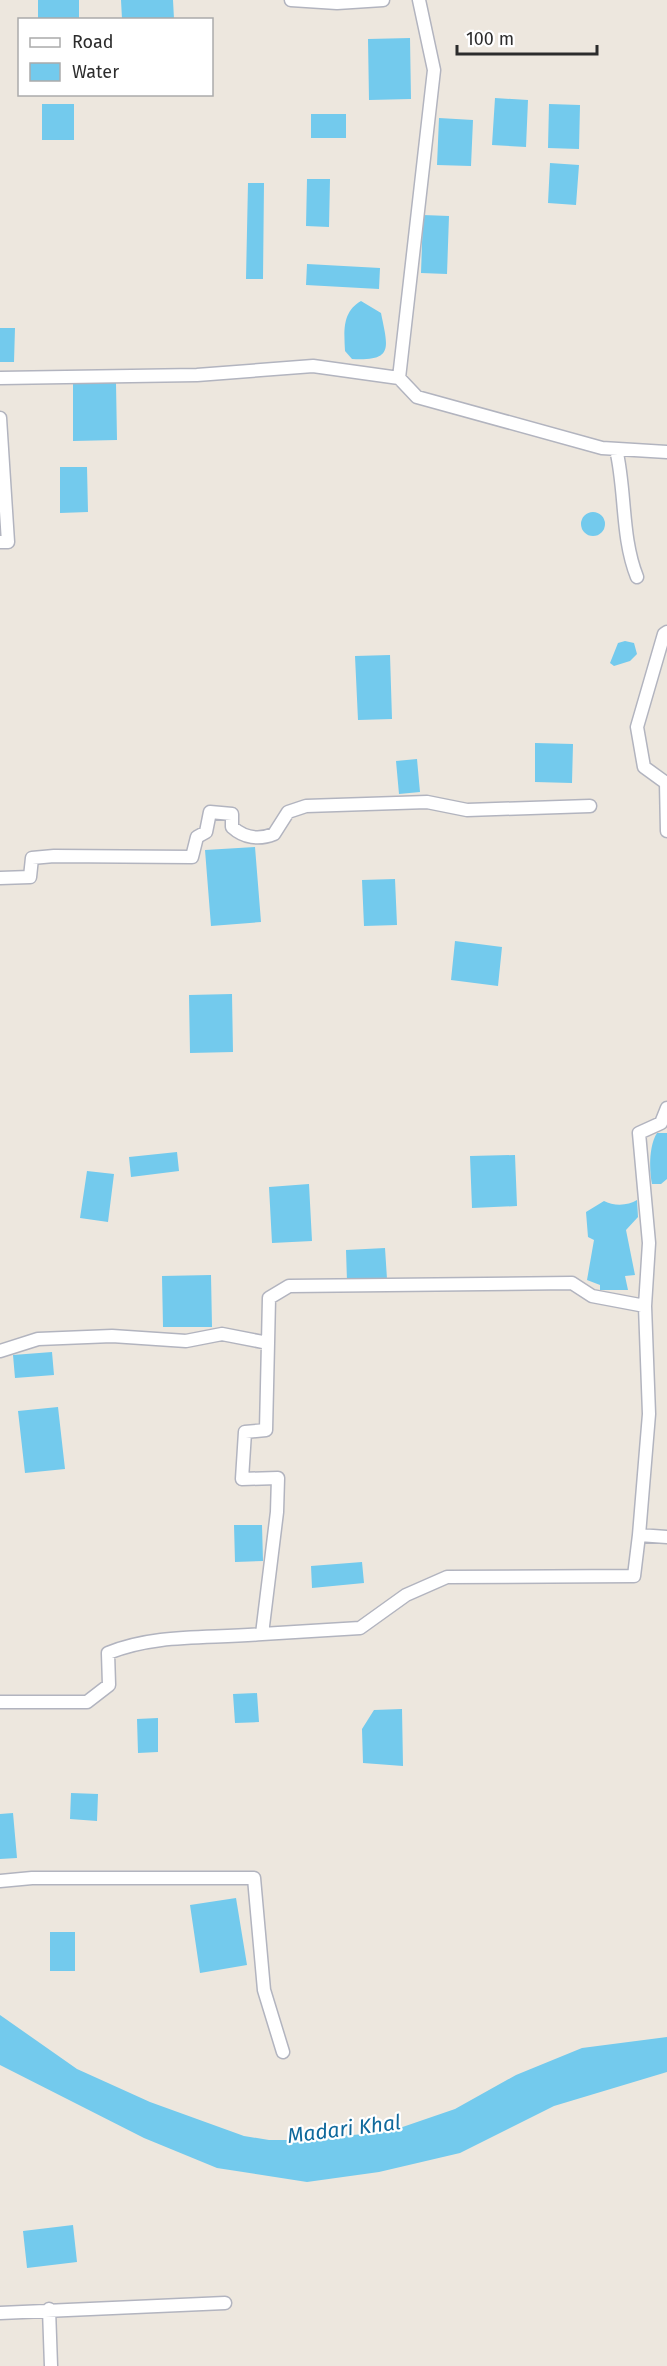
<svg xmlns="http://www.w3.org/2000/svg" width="667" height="2366" viewBox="0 0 667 2366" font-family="'Fira Sans',sans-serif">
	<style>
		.water { fill: #73caed }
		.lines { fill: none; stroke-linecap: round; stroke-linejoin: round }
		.minor-casing { stroke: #b2b4bf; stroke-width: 15 }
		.minor { stroke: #fff; stroke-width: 12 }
		.labels { text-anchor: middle; stroke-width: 4.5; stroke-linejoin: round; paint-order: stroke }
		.water-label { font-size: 21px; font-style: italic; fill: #0f699c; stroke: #fff }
	</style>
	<rect width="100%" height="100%" fill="#ede7de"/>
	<!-- water -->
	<path class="water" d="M38,0H79V19H38Z
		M121,0H173L174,19H122Z
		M410,38L411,99L369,100L368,39Z
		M495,98L528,100L526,147L492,145Z
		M42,104H74V140H42Z
		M549,104L580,105L579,149L548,148Z
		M311,114H346V138H311Z
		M439,118L473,120L471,166L437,165Z
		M550,163L579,165L576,205L548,203Z
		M307,179H330L329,227L306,226Z
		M248,183H264L263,279H246Z
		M423,215L449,216L447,274L421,273Z
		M307,264L380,268L379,289L306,285Z
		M361,301L381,313C388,348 394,361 352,359L345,351C344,331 342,312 361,301Z
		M0,328H15L14,362H0Z
		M73,383H116L117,440L73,441Z
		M60,467H87L88,512L60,513Z
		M581 524a12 12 0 1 1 24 0a12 12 0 1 1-24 0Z
		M625,641L634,643L637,654L630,661L614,666L610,663L618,643Z
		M390,655L392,719L358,720L355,656Z
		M535,743L573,744L572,783L535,782Z
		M417,759L420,792L399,794L396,761Z
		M255,847L261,922L211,926L205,850Z
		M395,879L397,925L364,926L362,880Z
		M455,941L502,947L498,986L451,980Z
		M232,994L233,1052L190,1053L189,995Z
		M657,1133H667V1179L661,1184H652C649,1170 649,1145 657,1133Z
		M177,1152L179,1171L131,1177L129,1157Z
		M515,1155L517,1206L472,1208L470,1156Z
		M87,1171L114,1174L108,1222L80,1218Z
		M309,1184L312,1241L272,1243L269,1187Z
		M637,1200L638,1217L626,1230L635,1275L625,1276L628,1290H600V1285L587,1280L594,1240L588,1237L586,1212L604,1201C613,1206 628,1206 637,1200Z
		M385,1248L387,1279L347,1281L346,1250Z
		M211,1275L212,1327H163L162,1276Z
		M52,1352L54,1375L15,1378L13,1355Z
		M58,1407L65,1469L25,1473L18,1411Z
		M262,1525L263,1561L235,1562L234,1525Z
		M362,1562L364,1583L312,1588L311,1566Z
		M257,1693L259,1722L235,1723L233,1694Z
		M402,1709L403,1766L363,1763L362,1729L374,1710Z
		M158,1718V1752L138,1753L137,1719Z
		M71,1793L98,1794L97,1821L70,1819Z
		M13,1813L17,1858L0,1859V1814Z
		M236,1898L247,1965L200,1973L190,1905Z
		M50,1932H75V1971H50Z
		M0,2015L77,2069L150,2102L244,2136L269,2140H293L388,2132L455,2109L516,2075L582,2048L667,2037V2072L554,2106L460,2153L379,2172L307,2182L217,2168L144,2138L0,2065Z
		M73,2225L77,2262L27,2268L23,2231Z"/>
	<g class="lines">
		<!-- minor casing -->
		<g class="minor-casing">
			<path id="minor" d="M291,0L337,3L383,0
				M0,378L197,375L313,366L399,378L417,397L602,448L667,452
				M399,378L434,70L419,0
				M0,418L8,542H0
				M616,449C626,491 621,537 637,577
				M667,632L664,634L637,727L644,767L666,783L667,831
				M0,878L30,877L32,858L54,856L192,857L197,837L206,832L210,812L232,814V827C244,838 259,840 274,834L288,812L306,806L427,802L467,810L590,806
				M645,1306L649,1243L639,1133L661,1123L667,1108
				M268,1343L269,1298L289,1286L572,1283L592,1296L645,1306L649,1414L639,1535L667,1537
				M0,1351L38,1339L112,1336L186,1341L222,1334L268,1343L266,1430L245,1432L242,1479L278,1478L277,1512L262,1634L360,1628L406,1595L447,1577L634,1576L639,1535
				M0,1702H87L109,1685L108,1653C157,1633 210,1639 262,1634
				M0,1881L32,1878H254L264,1990L283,2052
				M49,2309L51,2366
				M0,2313L225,2303"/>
		</g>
		<!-- minor -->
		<use href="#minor" class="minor"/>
	</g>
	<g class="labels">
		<!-- water labels -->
		<g class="water-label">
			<text transform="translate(344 2129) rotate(-7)" y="7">Madari Khal</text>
		</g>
	</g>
	<!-- legend -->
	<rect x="18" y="18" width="195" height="78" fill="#ffffff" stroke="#ababab" stroke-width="1.5"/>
	<rect x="30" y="38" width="30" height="9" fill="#ffffff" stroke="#ababab" stroke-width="1.5"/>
	<text x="72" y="48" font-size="18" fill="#2c2c2c">Road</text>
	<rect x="30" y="63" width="30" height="18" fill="#73caed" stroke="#ababab" stroke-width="1.5"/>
	<text x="72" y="78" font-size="18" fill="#2c2c2c">Water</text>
	<!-- scale -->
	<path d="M457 45v9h140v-9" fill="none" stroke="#2c2c2c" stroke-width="3"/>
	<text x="466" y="45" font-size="18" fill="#2c2c2c" stroke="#ffffff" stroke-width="4.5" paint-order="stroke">100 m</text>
</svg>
